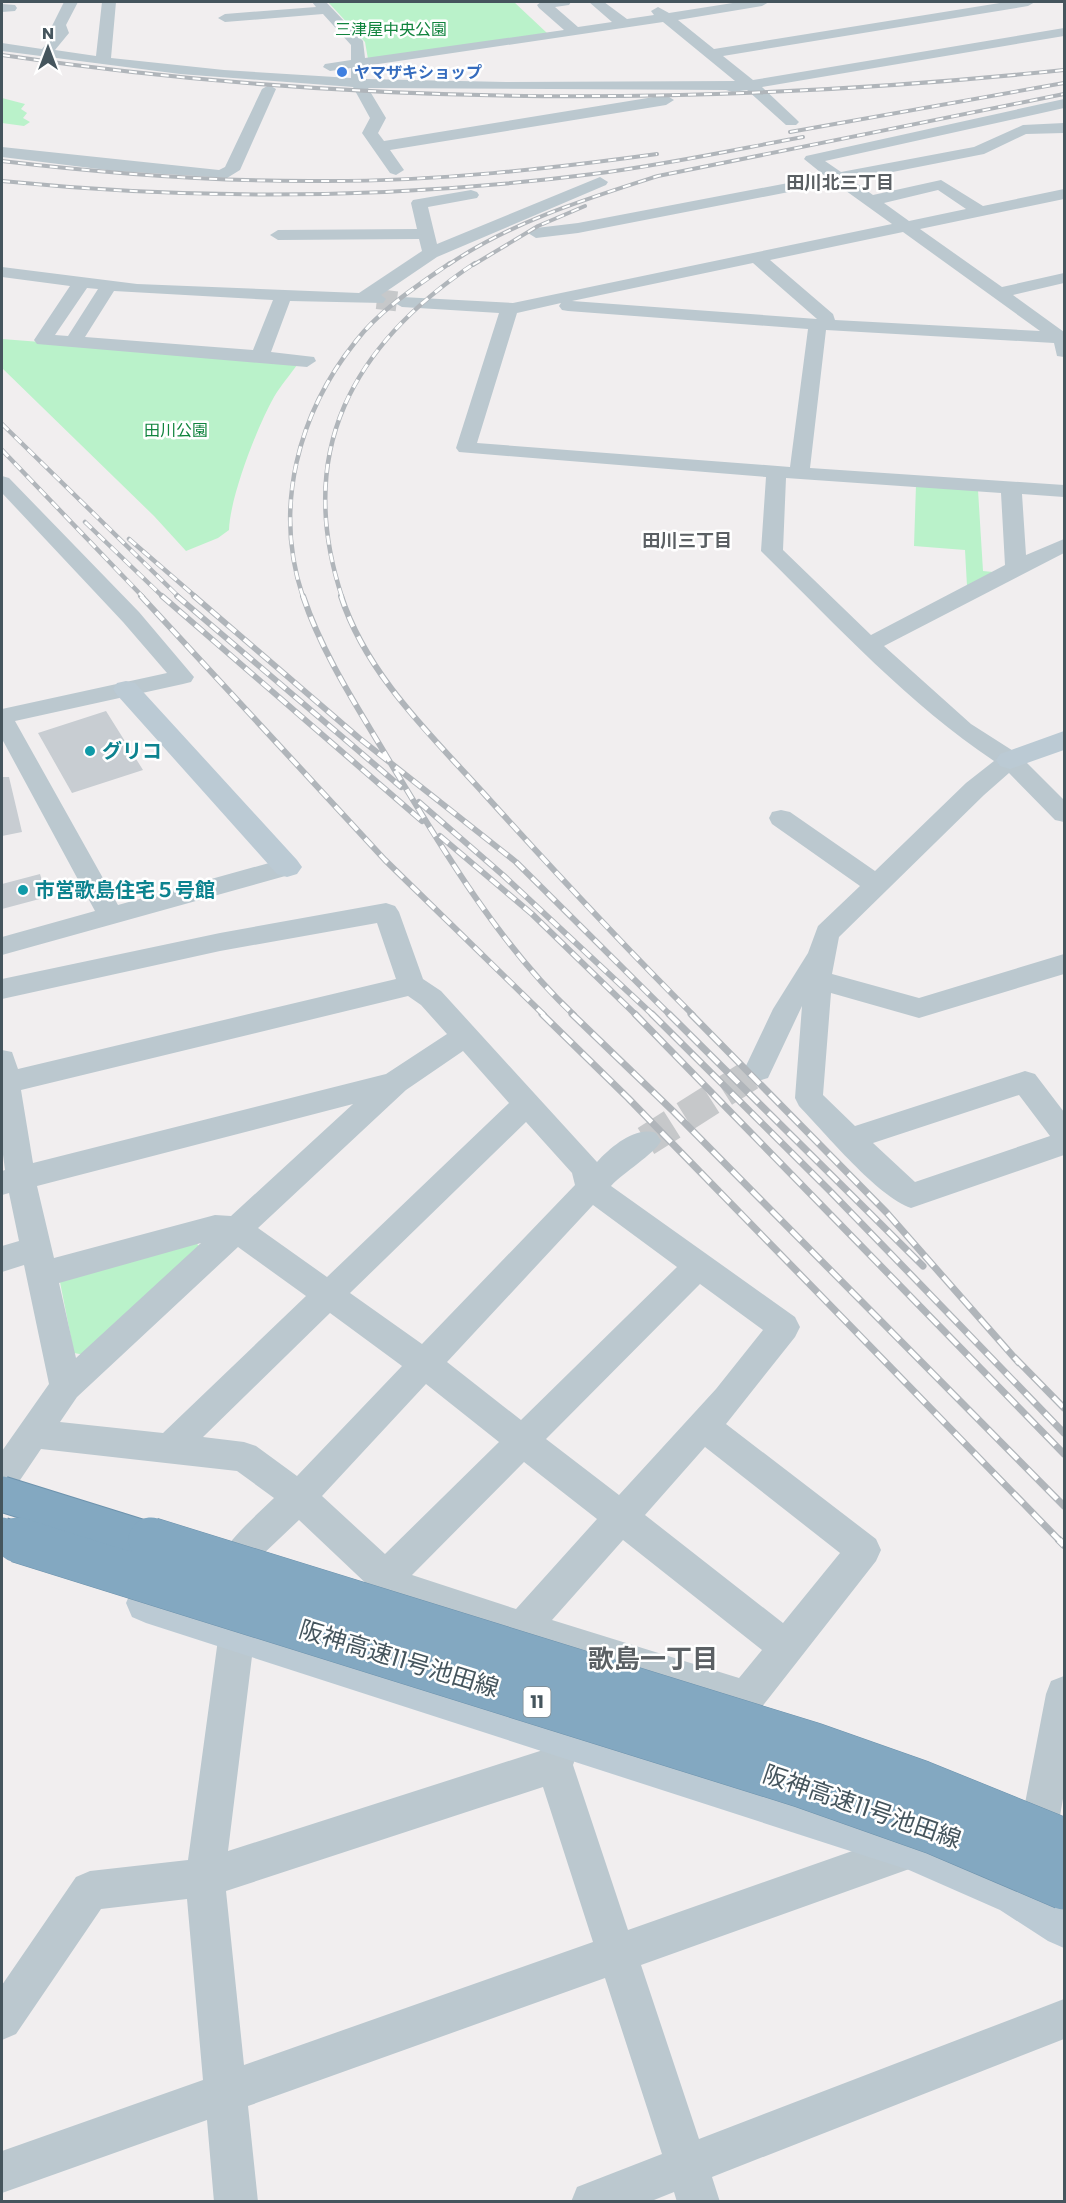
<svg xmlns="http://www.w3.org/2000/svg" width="1066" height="2203" viewBox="0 0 1066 2203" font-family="Poppins,'Noto Sans JP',sans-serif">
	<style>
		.green { fill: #baf2ca }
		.building { fill: #c8cdd2 }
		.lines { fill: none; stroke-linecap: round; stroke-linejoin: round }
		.street-tunnel-far1 { stroke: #c6c8ca; stroke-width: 20; stroke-dasharray: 20 10; stroke-linecap: butt }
		.street-tunnel { stroke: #c6c8ca; stroke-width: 31; stroke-dasharray: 31 15; stroke-linecap: butt }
		.street { fill: #bbc8cf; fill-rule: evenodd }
		.secondary { fill: #bbcad4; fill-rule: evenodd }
		.rail-far4-casing { stroke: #b0b5ba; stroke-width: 4 }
		.rail-far3-casing { stroke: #b0b5ba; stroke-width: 4.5 }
		.rail-far2-casing { stroke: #b0b5ba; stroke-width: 6 }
		.rail-far1-casing { stroke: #b0b5ba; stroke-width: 7 }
		.rail-casing { stroke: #b0b5ba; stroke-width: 8 }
		.rail-far4 { stroke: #fff; stroke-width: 2; stroke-dasharray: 8; stroke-linecap: butt }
		.rail-far3 { stroke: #fff; stroke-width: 3; stroke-dasharray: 9; stroke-linecap: butt }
		.rail-far2 { stroke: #fff; stroke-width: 4; stroke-dasharray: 11; stroke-linecap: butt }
		.rail-far1 { stroke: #fff; stroke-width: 4.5; stroke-dasharray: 14; stroke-linecap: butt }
		.rail { stroke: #fff; stroke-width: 6; stroke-dasharray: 18; stroke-linecap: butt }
		.highway-bridge-far1-casing { stroke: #6e93ad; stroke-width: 37; stroke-linecap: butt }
		.highway-bridge-casing { stroke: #6e93ad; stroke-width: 46; stroke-linecap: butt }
		.highway-bridge-far1 { stroke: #83a8c1; stroke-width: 35 }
		.highway-bridge { stroke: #83a8c1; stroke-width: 45 }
		.shop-dot { fill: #3f7fe0; stroke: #fff; stroke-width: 2 }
		.culture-dot { fill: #0f9aa8; stroke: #fff; stroke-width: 2 }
		.labels { text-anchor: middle; stroke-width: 5; stroke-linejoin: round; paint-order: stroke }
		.far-park-label { font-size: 16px; fill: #11843e; stroke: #fff }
		.far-shop-label { font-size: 16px; font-weight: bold; fill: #366cbe; stroke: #fff; text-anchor: start }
		.far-neighbourhood-label { font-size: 18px; font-weight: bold; fill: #5b6064; stroke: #fff }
		.shield { fill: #fff; stroke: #7d888e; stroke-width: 1.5 }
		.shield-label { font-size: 18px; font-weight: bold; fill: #45555d }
		.culture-label { font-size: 20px; font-weight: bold; fill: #0d838f; stroke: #fff; text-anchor: start }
		.near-street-label { font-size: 24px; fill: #45555d; stroke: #fff }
		.near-neighbourhood-label { font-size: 26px; font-weight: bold; fill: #5b6064; stroke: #fff }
	</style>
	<rect width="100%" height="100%" fill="#f1eeef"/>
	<!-- green -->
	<path class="green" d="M328,2H514L547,33L368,59L365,42Z
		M2,98L25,104L21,109L27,113L23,118L30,122L24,126L2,123Z
		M2,339L299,362C291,374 281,385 274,397C257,427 230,497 229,530L218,538L186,551L154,516L2,368Z
		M916,485L978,490L983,571L993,572L967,586L965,550L914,546Z
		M195,1241L201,1249L85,1355L74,1353L60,1282Z"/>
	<!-- building -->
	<path class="building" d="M106,711L143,770L72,793L38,733Z
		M2,777H9L22,832L2,836Z
		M40,874L47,897L2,909V884Z"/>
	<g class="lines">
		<!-- street-tunnel-far1 -->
		<path class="street-tunnel-far1" d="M377,299L402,302"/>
		<!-- street-tunnel -->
		<path class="street-tunnel" d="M646,1141L758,1070"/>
		<!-- street -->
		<path class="street" d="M64,2H78L66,25L69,33L55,50L96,56L102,2H116L111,58L224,70L351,78V68L330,71L323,67L325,64L351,60V45L323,14L225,22L218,18L225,14L316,7L312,2H326L363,41L365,58L564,30L539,8L537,5L541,2H571L569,5L555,7L578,27L612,22L589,2H604L627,19L654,15L651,11L658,7L669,13L739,2H769L762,6L678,20L714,49L1006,2H1035L1028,6L723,56L753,80L1064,28V36L762,87L796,119L799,122L796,125H786L747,90L732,92L726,90L368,88L386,118L378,133L384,141L666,95L674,100L666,105L390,150L404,170L396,175L390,173L362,133L370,118L353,87L180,74L2,51V43L42,49L55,33L52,26ZM663,22L735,81L506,82L365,79V66Z
			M2,4L15,5L17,8L15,11L2,12Z
			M269,85L276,89L240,170L227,178L115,171L2,157V147L219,170L225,167L262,89Z
			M1064,99V108L825,161L841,172L974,147L1023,125L1064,123V133L1026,134L984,154L852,180L873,195L941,180L983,206L1064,189V199L920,229L1002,287L1064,273V283L1013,295L1064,332V357L1057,356L1054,343L826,330L810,468L1064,485V497L1022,494L1026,555L1064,539V553L884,646L971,724L1018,754L1064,800V822L1055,820L1009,773L984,795L839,937L832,974L919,998L1064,954V974L919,1018L831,993L823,1095L855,1126L1025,1071L1035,1074L1064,1112V1155L911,1208C878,1197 825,1133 799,1106L795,1098L802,1006L768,1078L758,1081L748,1078L744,1070L773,1009L808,953L818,926L860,886L772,824L769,818L772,812L781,810L790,812L875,871L966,783L994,761C909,704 838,627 765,555L761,551L766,477L459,452L456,448L499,313L402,307L393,302L402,297L513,303L892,224L835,183L578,233L536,238L528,233L536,228L578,223L825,176L804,159L806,156ZM938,190L966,209L909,221L884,203ZM903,232L1040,331L835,320L833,314L770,260ZM753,263L817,319L572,301ZM561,303L559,306L562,310L568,311L808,329L790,467L477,443L517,313ZM786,478L1001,493L1005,565L871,635L783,550ZM1019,1095L1050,1136L915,1182L873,1143Z
			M600,177L608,182L606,185L437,257L381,295L386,299L383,303L290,301L271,352L314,357L316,361L307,367L37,344L34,340L70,286L2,277V267L137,284L359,293L422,251L419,239L278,240L270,235L278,230L417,229L411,203L413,200L471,190L477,192L479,195L477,198L428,207L437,244ZM87,288L98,289L68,336L55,335ZM114,291L273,300L253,350L85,337Z
			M2,476L9,478L139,612L194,677L191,682L183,684L15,721L118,905L287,858L296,861L300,867L296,873L2,955V937L95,911L2,739V709L167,673L123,622L2,493Z
			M386,903L395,906L399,912L423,979L441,991L597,1162C611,1147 635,1126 656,1133L661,1141C653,1155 624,1172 611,1186L795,1317L800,1327L795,1337L726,1424L876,1539L881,1550L876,1561L747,1726L734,1731L721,1726L716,1713L718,1707L532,1649L520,1679L507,1684L494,1679L489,1666L500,1639L397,1605L373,1590L299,1520L259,1558L237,1590L225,1595L213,1590L208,1578C222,1545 249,1522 274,1498L237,1471L41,1449L14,1489L2,1493V1451L49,1384L24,1265L2,1272V1246L19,1241L9,1193L2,1195V1171L5,1170L2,1147V1050L12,1052L18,1069L396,979L377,923L220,951L2,999V979L220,933ZM408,996L421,1005L447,1034L386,1074L33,1163L21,1090ZM463,1051L509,1103L327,1277L258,1228L406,1090ZM353,1104L231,1216L215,1215L54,1258L37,1186ZM526,1122L572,1173L575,1185L422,1344L350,1293ZM593,1205L677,1267L521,1420L447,1362ZM201,1243L76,1358L59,1283ZM238,1247L306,1296L163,1433L60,1422L77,1397ZM700,1284L763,1330L716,1389L619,1495L546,1439ZM330,1313L402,1366L297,1476L256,1446L244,1442L203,1437ZM426,1384L499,1442L385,1554L322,1496ZM705,1447L840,1553L783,1623L645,1515ZM524,1462L597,1519L516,1609L412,1575ZM623,1540L762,1650L739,1678L552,1620Z
			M237,1615L250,1620L255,1632L228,1851L540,1751L547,1735L560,1729L573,1735L579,1748L573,1765L628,1930L912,1830L926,1835L931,1849L926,1863L641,1965L699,2139L1064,1999V2039L712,2177L720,2202H677L674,2192L649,2202H571L577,2187L662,2154L605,1978L248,2106L258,2202H214L207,2120L2,2193V2151L203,2080L187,1899L101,1909L16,2034L2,2040V1985L76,1877L90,1871L188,1860L219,1632L224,1620ZM543,1787L593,1942L244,2065L226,1891Z
			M1064,1676V1793L1055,1845L1050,1859L1036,1864L1022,1859L1017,1845L1046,1694L1051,1681Z"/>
		<!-- secondary -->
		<path class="secondary" d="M126,681L135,683L297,860L302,867L297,874L287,877L277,874L117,695L113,689L117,683Z
			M1064,731V750L1010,769L1000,766L996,760L1000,754Z
			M146,1583L912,1827L1032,1878L1064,1899V1948L1048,1941L1000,1910L909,1870L146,1623L132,1617L126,1603L132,1589Z"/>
		<!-- rail-far4 casing -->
		<g class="rail-far4-casing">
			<path id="rail-far4" d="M2,55C352,107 712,107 1064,70
				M790,132L1064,83
				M2,161C110,174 218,182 328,181C438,181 548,169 657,154
				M2,181C200,201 396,199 593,174C664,165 733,150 803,137
				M448,265C511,222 586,199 658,176L1064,94
				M473,265L538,226L585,206"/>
		</g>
		<!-- rail-far3 casing -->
		<g class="rail-far3-casing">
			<path id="rail-far3" d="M2,424L179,597
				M2,450L143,597
				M85,522L163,597
				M129,539L196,597
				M303,597C273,508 298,413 356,341C381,309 417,286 450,263
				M342,597C294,451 352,345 475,263"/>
		</g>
		<!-- rail-far2 casing -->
		<g class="rail-far2-casing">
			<path id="rail-far2" d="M141,596L385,860L544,1015
				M162,596L422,821
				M177,596L401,787
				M194,596L359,738L516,862L670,1015
				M303,596C322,653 356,705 387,757C440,845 499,945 574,1015
				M341,596C367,676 432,736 487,797C554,871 622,944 693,1015
				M419,802L504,876L653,1015
				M440,836L532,914L636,1015"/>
		</g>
		<!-- rail-far1 casing -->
		<g class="rail-far1-casing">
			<path id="rail-far1" d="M542,1014L628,1098L1061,1542
				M572,1014L674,1112L1064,1506
				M635,1014L1064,1454
				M652,1014L829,1190L1064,1433
				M669,1014L923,1266
				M691,1014L887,1213L1019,1363
				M1014,1357L1064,1408"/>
		</g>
		<!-- rail casing -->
		<g class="rail-casing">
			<path id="rail" d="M1059,1540L1064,1545"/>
		</g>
		<!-- rail-far4 -->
		<use href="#rail-far4" class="rail-far4"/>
		<!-- rail-far3 -->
		<use href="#rail-far3" class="rail-far3"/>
		<!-- rail-far2 -->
		<use href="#rail-far2" class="rail-far2"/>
		<!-- rail-far1 -->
		<use href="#rail-far1" class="rail-far1"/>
		<!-- rail -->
		<use href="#rail" class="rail"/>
		<!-- highway-bridge-far1 casing -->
		<g class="highway-bridge-far1-casing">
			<path id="highway-bridge-far1" d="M2,1494L156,1542
				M2,1535L23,1542"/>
		</g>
		<!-- highway-bridge casing -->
		<g class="highway-bridge-casing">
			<path id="highway-bridge" d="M18,1540L802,1785L935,1832L1064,1887
				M151,1540L813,1745L921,1783L1064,1841"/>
		</g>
		<!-- highway-bridge-far1 -->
		<use href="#highway-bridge-far1" class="highway-bridge-far1"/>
		<!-- highway-bridge -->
		<use href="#highway-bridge" class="highway-bridge"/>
	</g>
	<!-- markers -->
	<circle class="shop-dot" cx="342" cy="72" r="6"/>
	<g class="culture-dot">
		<circle cx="90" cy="751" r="6"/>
		<circle cx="23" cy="890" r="6"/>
	</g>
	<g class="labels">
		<!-- far-park labels -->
		<g class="far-park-label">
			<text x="391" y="35">三津屋中央公園</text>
			<text x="176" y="436">田川公園</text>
		</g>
		<!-- far-shop labels -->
		<g class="far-shop-label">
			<text x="354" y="78">ヤマザキショップ</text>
		</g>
		<!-- far-neighbourhood labels -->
		<g class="far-neighbourhood-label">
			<text x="840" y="189">田川北三丁目</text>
			<text x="687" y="547">田川三丁目</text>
		</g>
		<!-- shield labels -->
		<rect class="shield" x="523.5" y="1687" width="27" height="30" rx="4.5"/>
		<g class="shield-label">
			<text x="537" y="1708">11</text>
		</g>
		<!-- culture labels -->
		<g class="culture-label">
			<text x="102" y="758">グリコ</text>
			<text x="35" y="897">市営歌島住宅５号館</text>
		</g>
		<!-- near-street labels -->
		<g class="near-street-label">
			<text transform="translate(399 1659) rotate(17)" y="8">阪神高速11号池田線</text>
			<text transform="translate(862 1807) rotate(19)" y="8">阪神高速11号池田線</text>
		</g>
		<!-- near-neighbourhood labels -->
		<g class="near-neighbourhood-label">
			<text x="653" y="1668">歌島一丁目</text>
		</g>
	</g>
	<!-- border -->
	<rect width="1066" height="2203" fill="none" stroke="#45555d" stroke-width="6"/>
	<!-- north arrow -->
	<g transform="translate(48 48)" stroke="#ffffff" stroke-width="4.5" paint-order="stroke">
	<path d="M0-4.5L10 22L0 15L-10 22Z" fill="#45555d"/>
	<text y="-9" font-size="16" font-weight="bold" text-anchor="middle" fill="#45555d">N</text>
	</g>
</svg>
